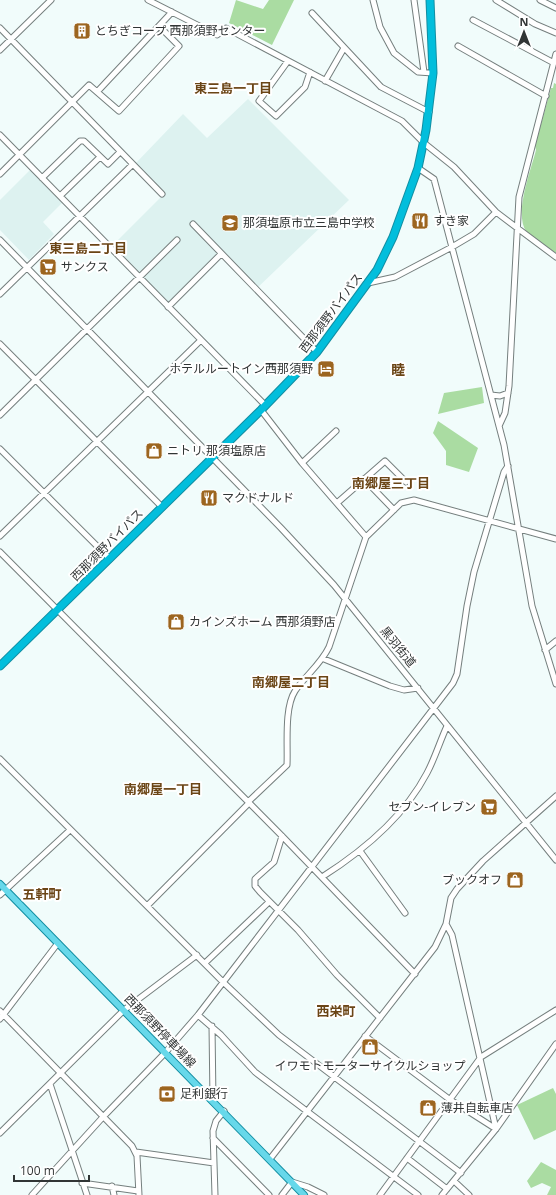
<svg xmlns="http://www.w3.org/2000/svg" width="556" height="1195" viewBox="0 0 556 1195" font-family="'Open Sans','Noto Sans JP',sans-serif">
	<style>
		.built { fill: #ddf2f0 }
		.green { fill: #aadca2 }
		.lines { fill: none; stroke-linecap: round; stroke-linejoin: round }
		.minor-casing { stroke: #757f7e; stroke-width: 7 }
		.major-casing { stroke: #128ea2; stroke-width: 8 }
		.highway-casing { stroke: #128ea2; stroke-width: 9 }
		.minor { stroke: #fff; stroke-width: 5 }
		.major { stroke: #67d8ea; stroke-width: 6 }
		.highway { stroke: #02bedc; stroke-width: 7 }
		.labels { text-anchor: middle; stroke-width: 4; stroke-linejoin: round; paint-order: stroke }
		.poi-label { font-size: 12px; fill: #313535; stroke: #fff; text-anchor: start }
		.street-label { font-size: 12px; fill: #313535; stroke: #fff }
		.neighbourhood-label { font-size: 13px; font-weight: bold; fill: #6b4516; stroke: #fff }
		.quarter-label { font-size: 14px; font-weight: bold; fill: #6b4516; stroke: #fff }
	</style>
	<rect width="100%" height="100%" fill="#f1fcfb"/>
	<!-- built -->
	<path class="built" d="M248,99L349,200L254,291L218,254L168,304L112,246L164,194L135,164L183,114L207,138Z
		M31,169L63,202L43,222L54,234L29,260L0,230V200Z"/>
	<!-- green -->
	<path class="green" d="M236,0L263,9L269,0H294L272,45L229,23Z
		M554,83L556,84V253C547,247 532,240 526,231C514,213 531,170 536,150L535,146L551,88H553Z
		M482,387L484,403L438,414L444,393Z
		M438,421L478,448L469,472L446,465V451L433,433Z
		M553,1088L556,1094V1130L534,1140L517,1105Z
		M541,1162L556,1170V1195H547L551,1187L542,1183L531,1188L527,1181Z"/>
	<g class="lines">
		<!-- minor casing -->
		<g class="minor-casing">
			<path id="minor" d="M148,0L217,35L226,28L402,121L424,143L454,167L496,212L556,257
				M373,0L380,27L394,53L418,72L433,73
				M414,0L424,72
				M496,0L535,24L556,33
				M540,0L556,8
				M312,13L381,87L429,112
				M473,20L554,63
				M0,28L162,194
				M458,46L546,96
				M0,50L51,0
				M288,61L259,101L276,116L305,87L310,72
				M325,81L344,48
				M97,92L172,12
				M0,135L265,405
				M418,168L434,179L504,445L532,606L556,684
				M0,174L89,85L119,111L179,46L159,26
				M42,178L80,141H84L108,164L120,152
				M60,196L100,157
				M193,224L317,352
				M0,240L281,528L334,585L556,860
				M368,283L395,277L452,247L474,234L496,212
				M0,294L132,165
				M168,307L221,254
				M0,344L162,507
				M491,395L500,396L508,393
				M261,410L302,463L366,537
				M0,415L177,240
				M499,426L505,413L509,386L519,197L556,54
				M0,449L110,559
				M302,463L336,431
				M364,479L394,510
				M337,503L385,461L406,482
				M0,536L201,340
				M0,552L282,836L415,974
				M545,650L556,641
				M324,659L390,686L404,690L418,688
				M0,759L223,982L279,1035L461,1173
				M248,802L287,765C288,745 284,708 295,691C305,676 321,664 329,647L366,537L401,503L414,500L556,539
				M282,836L274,862L255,879V886L260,892L298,930L337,975L380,1018
				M360,851L405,913
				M322,877C363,851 404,817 427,773C435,758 440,741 447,726
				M0,895L70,830
				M147,906L249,803
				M446,924L452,935L496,1129
				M205,963L269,902
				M0,1011L132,1146L137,1156L139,1195
				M198,1015L221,1035L255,1072L418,1195
				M0,1019L58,943
				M212,1026L213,1101
				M365,1036L449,1099L496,1129
				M50,1084L87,1195
				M0,1133L124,1010L197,955
				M213,1138L269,1195
				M136,1152L214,1163
				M407,1158L447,1189
				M270,1159L435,947L446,924L451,898L457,889L483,861L556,796
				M454,1181L469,1195
				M82,1183L138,1191
				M112,1186L114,1195
				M32,1195L103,1117L165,1053L198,1015L453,683L457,674L467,606L474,572L504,472L508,466
				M215,1195L213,1131L216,1121L224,1111
				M282,1195L292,1182L308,1187L324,1195
				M380,1195L481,1057L556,1010
				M442,1195L496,1129L556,1044"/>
		</g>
		<!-- major casing -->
		<g class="major-casing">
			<path id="major" d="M0,884L304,1195"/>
		</g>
		<!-- highway casing -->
		<g class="highway-casing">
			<path id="highway" d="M0,666L261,410L317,352L377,270L393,237L418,168L426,130L433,73L430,0"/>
		</g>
		<!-- minor -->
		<use href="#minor" class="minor"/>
		<!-- major -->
		<use href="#major" class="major"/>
		<!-- highway -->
		<use href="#highway" class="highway"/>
	</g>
	<!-- icons -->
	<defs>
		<g id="building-square" transform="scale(0.9)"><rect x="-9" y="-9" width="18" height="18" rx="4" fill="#9c651f" stroke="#fff"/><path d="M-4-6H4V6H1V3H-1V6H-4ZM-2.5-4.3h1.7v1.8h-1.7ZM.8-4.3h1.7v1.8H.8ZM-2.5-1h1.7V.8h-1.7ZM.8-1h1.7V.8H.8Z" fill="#fff"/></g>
		<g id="restaurant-square" transform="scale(0.9)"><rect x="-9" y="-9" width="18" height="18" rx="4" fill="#9c651f" stroke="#fff"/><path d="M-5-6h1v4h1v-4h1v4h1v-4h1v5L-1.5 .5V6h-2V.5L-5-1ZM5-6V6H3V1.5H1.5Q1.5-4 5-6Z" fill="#fff"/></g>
		<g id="school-square" transform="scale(0.9)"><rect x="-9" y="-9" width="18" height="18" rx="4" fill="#9c651f" stroke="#fff"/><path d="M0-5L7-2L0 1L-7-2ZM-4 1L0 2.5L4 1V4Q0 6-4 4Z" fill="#fff"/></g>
		<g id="supermarket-square" transform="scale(0.9)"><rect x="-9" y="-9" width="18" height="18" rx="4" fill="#9c651f" stroke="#fff"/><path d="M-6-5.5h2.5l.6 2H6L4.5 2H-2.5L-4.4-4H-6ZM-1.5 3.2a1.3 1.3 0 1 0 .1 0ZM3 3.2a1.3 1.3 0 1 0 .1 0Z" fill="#fff"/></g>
		<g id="hotel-square" transform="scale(0.9)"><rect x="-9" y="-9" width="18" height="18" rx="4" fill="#9c651f" stroke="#fff"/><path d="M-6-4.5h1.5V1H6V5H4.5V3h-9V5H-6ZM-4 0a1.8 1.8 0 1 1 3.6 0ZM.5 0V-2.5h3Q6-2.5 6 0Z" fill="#fff"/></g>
		<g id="shop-square" transform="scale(0.9)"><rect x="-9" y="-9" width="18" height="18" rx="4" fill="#9c651f" stroke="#fff"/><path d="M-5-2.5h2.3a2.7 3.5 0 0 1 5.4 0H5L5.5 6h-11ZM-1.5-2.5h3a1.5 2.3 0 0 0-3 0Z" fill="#fff"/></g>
		<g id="bank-square" transform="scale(0.9)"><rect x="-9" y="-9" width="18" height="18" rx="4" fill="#9c651f" stroke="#fff"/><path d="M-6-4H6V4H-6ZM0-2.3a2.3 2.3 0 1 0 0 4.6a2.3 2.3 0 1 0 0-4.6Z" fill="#fff"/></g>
	</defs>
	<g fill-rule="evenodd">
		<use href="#building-square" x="82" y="31"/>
		<use href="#restaurant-square" x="420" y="221"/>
		<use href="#school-square" x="230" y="223"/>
		<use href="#supermarket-square" x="48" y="267"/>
		<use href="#hotel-square" x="326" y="369"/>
		<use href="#shop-square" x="154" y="451"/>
		<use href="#restaurant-square" x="209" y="498"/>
		<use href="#shop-square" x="176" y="622"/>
		<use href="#supermarket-square" x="489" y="807"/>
		<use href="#shop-square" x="515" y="880"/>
		<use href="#shop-square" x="370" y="1047"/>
		<use href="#bank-square" x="167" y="1094"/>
		<use href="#shop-square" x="428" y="1108"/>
	</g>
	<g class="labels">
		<!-- poi labels -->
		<g class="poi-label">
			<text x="95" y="35">とちぎコープ 西那須野センター</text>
			<text x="433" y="225">すき家</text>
			<text x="243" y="227">那須塩原市立三島中学校</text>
			<text x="61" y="271">サンクス</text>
			<text x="313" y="373" text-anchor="end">ホテルルートイン西那須野</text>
			<text x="167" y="455">ニトリ 那須塩原店</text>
			<text x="222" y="502">マクドナルド</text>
			<text x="189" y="626">カインズホーム 西那須野店</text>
			<text x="476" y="811" text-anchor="end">セブン-イレブン</text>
			<text x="502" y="884" text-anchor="end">ブックオフ</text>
			<text x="370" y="1070" text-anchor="middle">イワモトモーターサイクルショップ</text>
			<text x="180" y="1098">足利銀行</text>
			<text x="441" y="1112">薄井自転車店</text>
		</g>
		<!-- street labels -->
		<g class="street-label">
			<text transform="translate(331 313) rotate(-53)" y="4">西那須野バイパス</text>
			<text transform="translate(107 545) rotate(-45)" y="4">西那須野バイパス</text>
			<text transform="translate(398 647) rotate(51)" y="4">黒羽街道</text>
			<text transform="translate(160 1031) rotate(46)" y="4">西那須野停車場線</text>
		</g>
		<!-- neighbourhood labels -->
		<g class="neighbourhood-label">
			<text x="233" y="93">東三島一丁目</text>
			<text x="88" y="253">東三島二丁目</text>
			<text x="391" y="488">南郷屋三丁目</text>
			<text x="291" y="687">南郷屋二丁目</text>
			<text x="163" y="794">南郷屋一丁目</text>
			<text x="42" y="899">五軒町</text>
			<text x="336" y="1016">西栄町</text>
		</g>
		<!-- quarter labels -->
		<g class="quarter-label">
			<text x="398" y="375">睦</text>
		</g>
	</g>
	<!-- north arrow -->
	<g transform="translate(524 32)" stroke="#ffffff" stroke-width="3" paint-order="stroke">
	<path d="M0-3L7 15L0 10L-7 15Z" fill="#313535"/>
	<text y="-6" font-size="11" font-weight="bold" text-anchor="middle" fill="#313535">N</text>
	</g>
	<!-- scale -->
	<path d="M14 1175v6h75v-6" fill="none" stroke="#313535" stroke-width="2"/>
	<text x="20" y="1175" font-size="12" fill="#313535" stroke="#ffffff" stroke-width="3" paint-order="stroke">100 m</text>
</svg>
